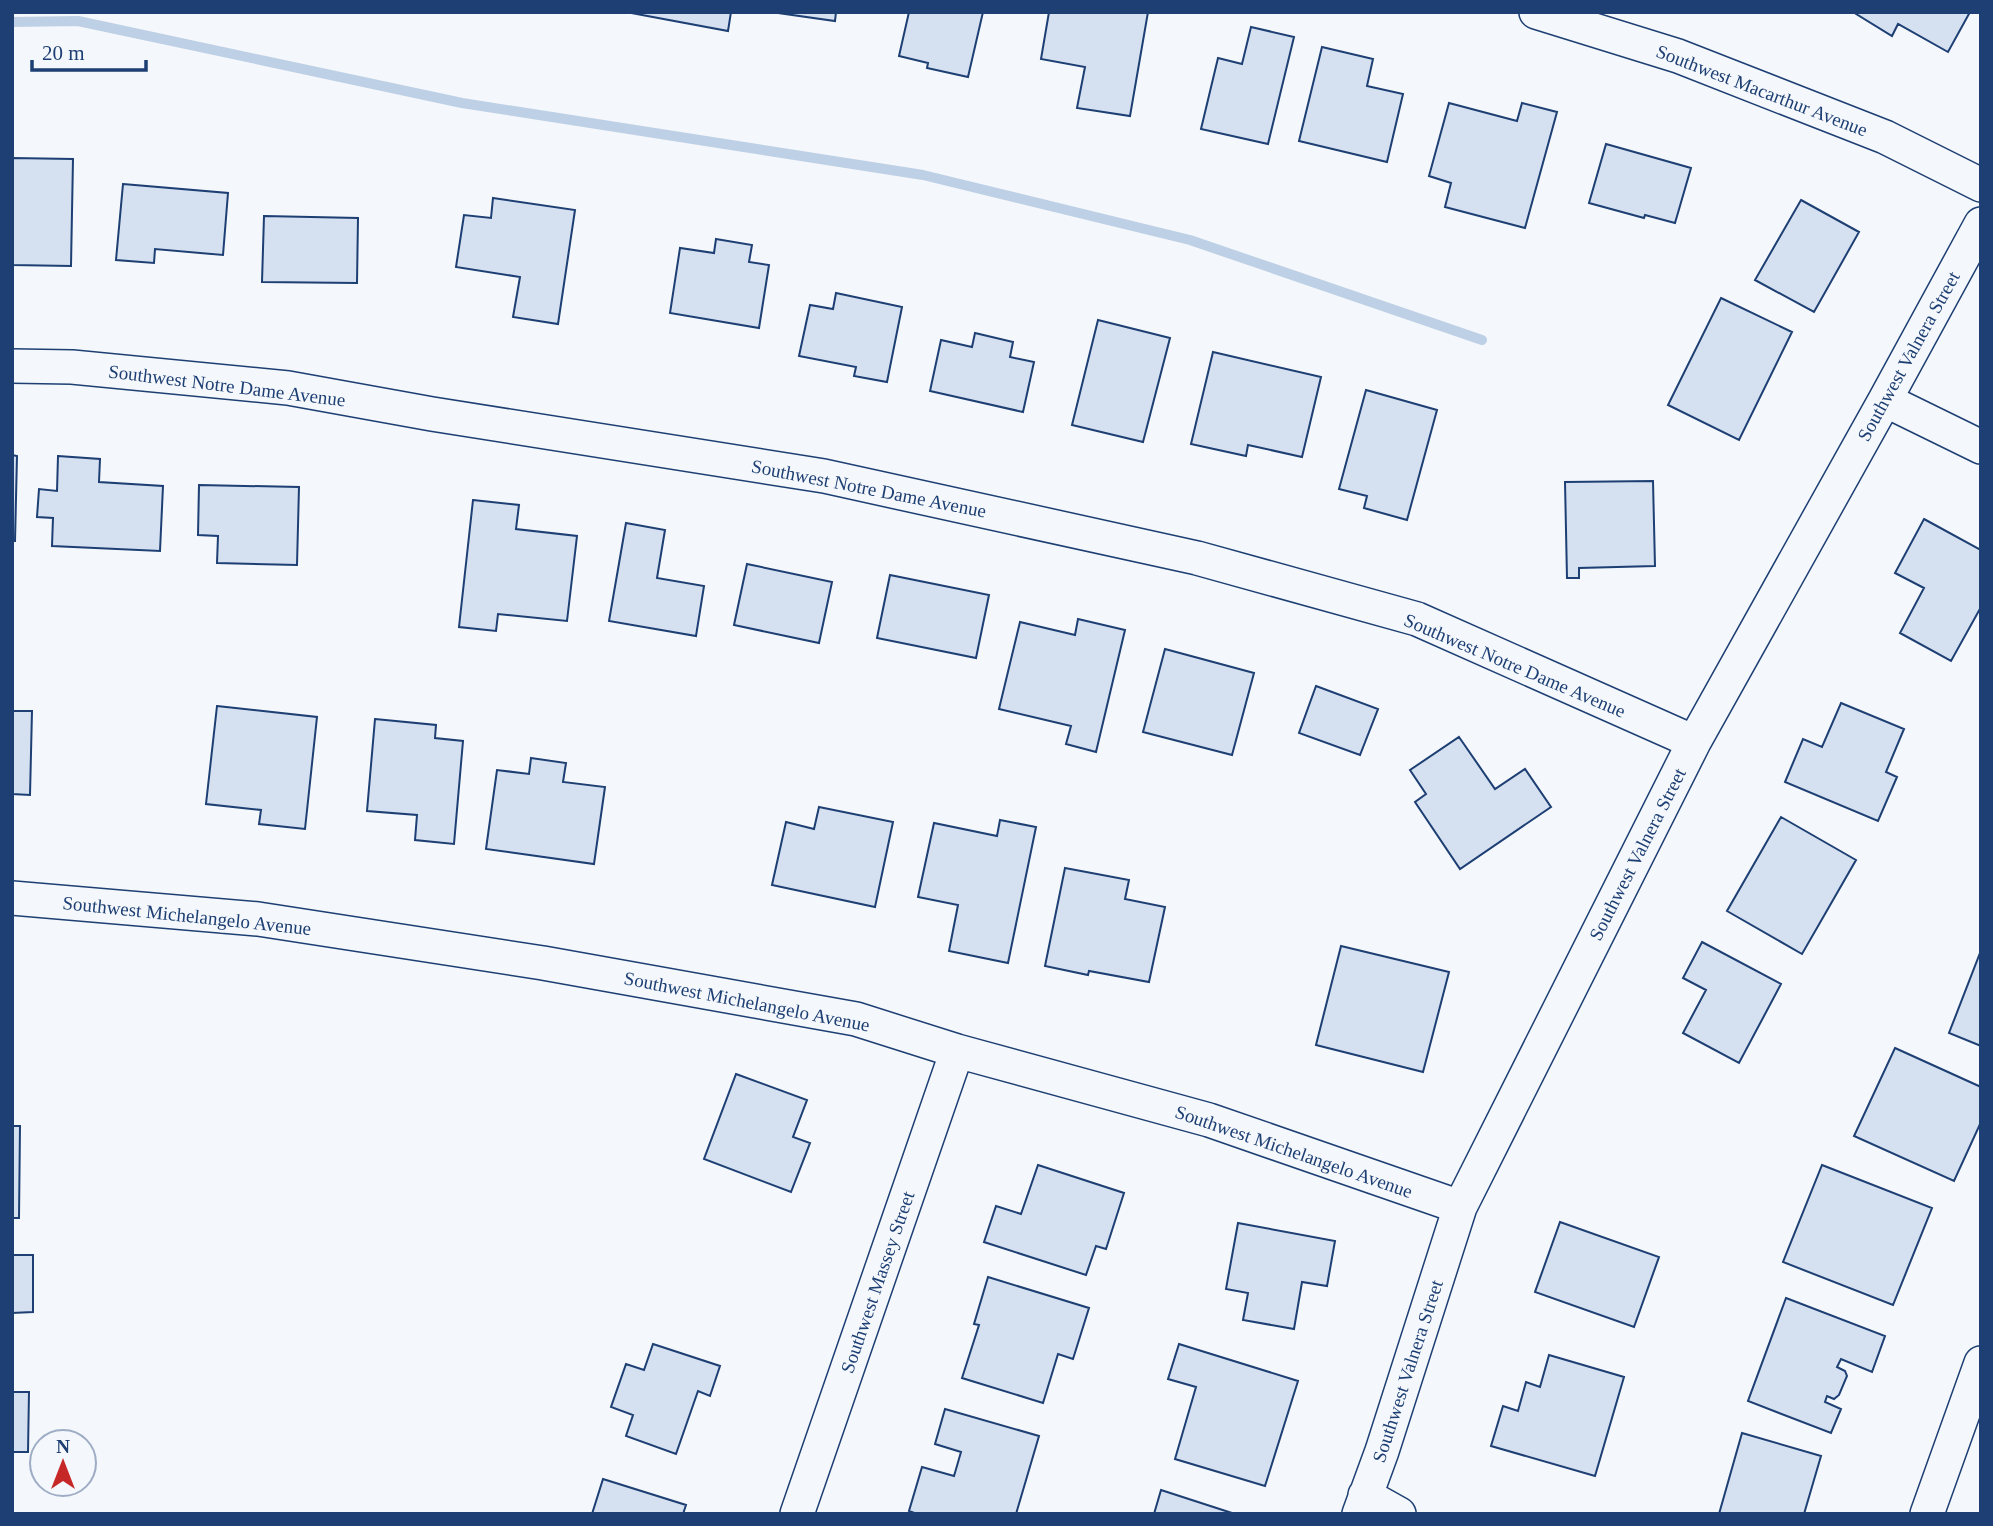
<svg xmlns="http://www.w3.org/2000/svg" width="1993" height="1526" viewBox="0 0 1993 1526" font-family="Georgia,serif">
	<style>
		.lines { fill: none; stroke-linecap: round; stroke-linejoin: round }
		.stream { stroke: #bed0e5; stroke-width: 10 }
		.building { fill: #d5e0f0; stroke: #1d3f73; stroke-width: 2 }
		.minor-casing { stroke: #1d3f73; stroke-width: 36 }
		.minor { stroke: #f4f7fb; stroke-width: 33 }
		.labels { text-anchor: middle; stroke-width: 5; stroke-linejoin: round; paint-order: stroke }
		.street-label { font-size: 19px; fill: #1d3f73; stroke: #f4f7fb }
	</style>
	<rect width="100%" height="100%" fill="#f4f7fb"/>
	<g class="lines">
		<!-- stream -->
		<path class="stream" d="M12,22L78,21L462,103L923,175L1190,240L1482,340"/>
	</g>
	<!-- building -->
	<path class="building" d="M626,12H731L728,31Z
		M771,12H836L835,21Z
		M909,12H983L968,77L927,68L928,63L899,56Z
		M1049,12H1148L1130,116L1077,108L1085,67L1041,59Z
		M1853,12H1970L1948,52L1898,24L1892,36Z
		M1251,27L1294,37L1268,144L1201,129L1218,58L1242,64Z
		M1322,47L1373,59L1367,86L1403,94L1387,162L1299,141Z
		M1449,103L1517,121L1522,103L1557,112L1525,228L1445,207L1451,183L1429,176Z
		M1606,144L1691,168L1675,223L1645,215L1644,218L1589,203Z
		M12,158L73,159L71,266L12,265Z
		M123,184L228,193L223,255L155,249L154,263L116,260Z
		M493,198L575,210L558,324L513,317L520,277L456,267L464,215L491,218Z
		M1801,200L1859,232L1814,312L1755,280Z
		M264,216L358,218L357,283L262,282Z
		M716,239L752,245L749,262L769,265L759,328L670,313L680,248L714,253Z
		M836,293L902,307L887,382L854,376L856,367L799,356L810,305L833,309Z
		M1721,298L1792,332L1739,440L1668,405Z
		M1098,320L1170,338L1143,442L1072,425Z
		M975,333L1013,342L1010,357L1034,362L1023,412L930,391L941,340L972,347Z
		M1213,352L1321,377L1302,457L1248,445L1246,456L1191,444Z
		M1366,390L1437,410L1407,520L1364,508L1367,496L1339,489Z
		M12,455L17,456L15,541H12Z
		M58,456L100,459L99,482L163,486L160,551L52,546L53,518L37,517L39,489L57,491Z
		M1653,481L1655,566L1579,568V578H1567L1565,482Z
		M199,485L299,487L297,565L217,563L218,536L198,535Z
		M473,500L519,505L516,529L577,536L567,621L498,614L496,631L459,627Z
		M1924,519L1981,550V607L1951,661L1900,633L1924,588L1895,573Z
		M626,523L665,530L657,578L704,586L696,636L609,621Z
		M747,564L832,582L819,643L734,625Z
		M890,575L989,595L976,658L877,638Z
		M1078,619L1125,630L1096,752L1066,744L1071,726L999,709L1020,622L1075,635Z
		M1165,649L1254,673L1232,755L1143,732Z
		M1316,686L1378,709L1360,755L1299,733Z
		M1841,703L1904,729L1886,772L1897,777L1878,821L1785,782L1803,739L1822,747Z
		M217,706L317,717L305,829L259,824L261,810L206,804Z
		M12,711H32L30,795L12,794Z
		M375,719L436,725L435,738L463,741L454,844L415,840L417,815L367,811Z
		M1459,737L1495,789L1525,769L1551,807L1460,869L1415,802L1426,794L1410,770Z
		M531,758L566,763L563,782L605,787L594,864L486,849L497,770L529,774Z
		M819,807L893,822L875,907L772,885L786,822L814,829Z
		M1781,817L1856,860L1802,954L1727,911Z
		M1000,820L1036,827L1008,963L949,951L958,905L918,897L934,823L997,836Z
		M1065,868L1129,880L1125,899L1165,907L1149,982L1089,971L1088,975L1045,966Z
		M1702,942L1781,984L1739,1063L1683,1033L1706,990L1683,978Z
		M1341,946L1449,972L1423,1072L1316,1045Z
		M1980,953H1981V1046L1949,1033Z
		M1895,1048L1981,1087V1122L1954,1181L1854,1136Z
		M736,1074L807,1100L793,1137L810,1143L791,1192L704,1159Z
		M12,1126H20L19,1218H12Z
		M1038,1165L1124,1193L1106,1249L1096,1246L1086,1275L984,1242L996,1206L1021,1214Z
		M1822,1165L1932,1208L1893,1305L1783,1262Z
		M1560,1222L1659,1257L1634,1327L1535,1292Z
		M1238,1223L1335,1241L1327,1286L1302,1282L1294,1329L1243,1320L1248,1293L1226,1289Z
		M12,1255H33V1312L12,1313Z
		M988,1277L1089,1308L1073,1359L1058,1354L1043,1403L962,1378L979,1325L974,1324Z
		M1786,1298L1885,1336L1872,1372L1841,1359L1837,1367L1845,1371L1847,1376L1839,1395L1834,1399L1827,1396L1825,1402L1841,1409L1831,1433L1748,1401Z
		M653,1344L720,1366L710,1396L698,1391L676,1454L626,1436L633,1415L611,1407L626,1364L644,1370Z
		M1179,1344L1298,1381L1265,1486L1175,1459L1196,1387L1168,1379Z
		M1549,1355L1624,1377L1595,1476L1491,1446L1503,1406L1518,1411L1526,1382L1540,1387Z
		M12,1392H29L28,1452H12Z
		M945,1409L1039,1436L1016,1514H917L909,1511L922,1467L954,1476L961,1452L935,1444Z
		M1742,1433L1821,1456L1804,1514H1719Z
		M603,1479L686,1505L683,1514H592Z
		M1161,1490L1235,1514H1154Z"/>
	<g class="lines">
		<!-- minor casing -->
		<g class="minor-casing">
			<path id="minor" d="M1536,12L1678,56L1885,137L1981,185
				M12,366L72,367L288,388L432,414L824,476L1197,558L1417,619L1694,742
				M1885,400L1981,447
				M12,898L258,919L543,963L856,1019L957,1051L1209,1120L1460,1207
				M1365,1495L1399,1514
				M797,1514L957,1051
				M1359,1514L1382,1451L1460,1207L1694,742L1885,400L1981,224
				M1927,1514L1981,1363"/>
		</g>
		<!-- minor -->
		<use href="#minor" class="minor"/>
	</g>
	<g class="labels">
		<!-- street labels -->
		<g class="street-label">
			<text transform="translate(1762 90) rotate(21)" y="7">Southwest Macarthur Avenue</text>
			<text transform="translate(1908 356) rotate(-61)" y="7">Southwest Valnera Street</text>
			<text transform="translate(227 385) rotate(7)" y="7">Southwest Notre Dame Avenue</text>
			<text transform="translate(869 488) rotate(11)" y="7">Southwest Notre Dame Avenue</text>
			<text transform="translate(1515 665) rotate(23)" y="7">Southwest Notre Dame Avenue</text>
			<text transform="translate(1637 854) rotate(-63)" y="7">Southwest Valnera Street</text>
			<text transform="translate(187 915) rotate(6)" y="7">Southwest Michelangelo Avenue</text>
			<text transform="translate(747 1001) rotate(11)" y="7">Southwest Michelangelo Avenue</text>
			<text transform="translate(1294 1151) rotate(19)" y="7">Southwest Michelangelo Avenue</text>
			<text transform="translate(877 1282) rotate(-71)" y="7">Southwest Massey Street</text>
			<text transform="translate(1407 1371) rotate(-72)" y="7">Southwest Valnera Street</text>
		</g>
	</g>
	<!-- border -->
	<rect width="1993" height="1526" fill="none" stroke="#1d3f73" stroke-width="28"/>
	<!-- north arrow -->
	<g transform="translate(63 1463)"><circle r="33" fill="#f4f7fb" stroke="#9eadc5" stroke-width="2"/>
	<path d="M0-5L12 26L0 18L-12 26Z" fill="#c62828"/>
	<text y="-10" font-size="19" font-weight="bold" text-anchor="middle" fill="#1d3f73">N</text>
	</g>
	<!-- scale -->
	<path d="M32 60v10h114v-10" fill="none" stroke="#1d3f73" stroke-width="3.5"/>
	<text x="42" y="60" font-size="21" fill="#1d3f73" stroke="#f4f7fb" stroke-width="5" paint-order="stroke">20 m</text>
</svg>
